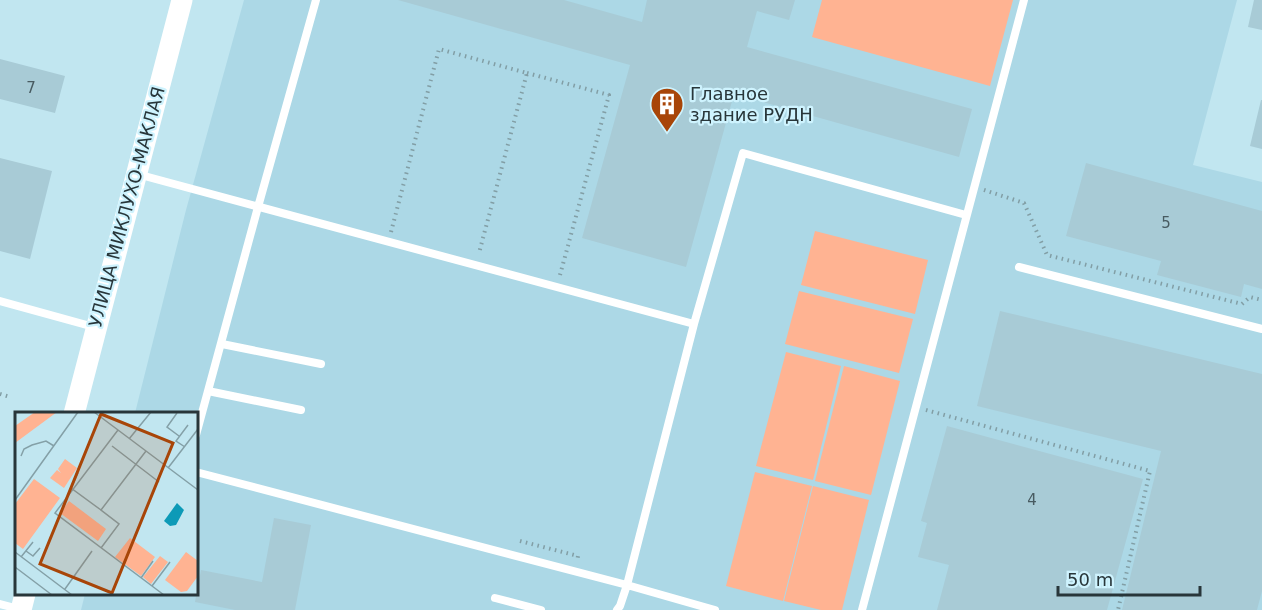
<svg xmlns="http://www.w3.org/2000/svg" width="1262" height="610" viewBox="0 0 1262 610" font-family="'DejaVu Sans',sans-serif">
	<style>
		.built { fill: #acd8e6 }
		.green { fill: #ffb392 }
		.building { fill: #a8cbd6 }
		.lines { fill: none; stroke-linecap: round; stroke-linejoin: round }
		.path { stroke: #829ea5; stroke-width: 4; stroke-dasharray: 1.5 4.5; stroke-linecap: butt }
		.service { stroke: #fff; stroke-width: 8 }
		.secondary { stroke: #fff; stroke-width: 21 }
		.labels { text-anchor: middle; stroke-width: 4.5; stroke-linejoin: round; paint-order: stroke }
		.number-label { font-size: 15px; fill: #485b61 }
		.poi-label { font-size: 18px; fill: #28363a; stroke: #cef3fe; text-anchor: start }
		.street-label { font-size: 18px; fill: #28363a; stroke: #cef3fe }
		.inset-road { fill: none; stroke: #84a0a7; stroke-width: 1.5 }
		.view { fill: #a84508; fill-opacity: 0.15; stroke: #a84508; stroke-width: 3 }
		.inset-edge { fill: none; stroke: #28363a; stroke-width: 3 }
	</style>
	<rect width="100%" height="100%" fill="#c1e6f0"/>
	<!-- built -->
	<path class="built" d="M244,0H1237L1193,165L1262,182V610H81L85,594H196V414L135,413L186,210Z"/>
	<!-- green -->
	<path class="green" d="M822,0H1013L990,86L812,37Z
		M815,231L928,260L915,314L801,285Z
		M799,291L913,319L899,373L785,344Z
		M786,352L841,366L813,480L756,466Z
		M844,366L900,381L871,495L815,481Z
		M755,472L812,486L783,601L726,586Z
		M813,486L869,500L842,610H821L784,601Z"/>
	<!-- building -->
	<path class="building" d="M398,0H564L642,22L647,0H795L789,20L757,11L747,47L972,109L959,157L734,94L686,267L582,238L630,65Z
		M1254,0H1262V30L1248,27Z
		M0,59L65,76L55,113L0,99Z
		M1261,100H1262V149L1250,146Z
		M0,158L52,171L30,259L0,251Z
		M1086,163L1262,211V289L1244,284L1241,297L1157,275L1161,261L1066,236Z
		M1000,311L1262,374V591L1257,610H1122L1161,451L977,406Z
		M947,426L1143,479L1107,610H937L949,565L918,557L927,523L921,521Z
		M274,518L311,525L295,610H235L195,602L201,570L262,582Z"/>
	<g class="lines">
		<!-- path -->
		<path class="path" d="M527,73L609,95L560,275
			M984,190L1024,203L1047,255L1242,304L1250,297L1262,300
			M391,232L439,49L527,73L479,253
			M0,394L10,397
			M926,410L1150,471L1118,610
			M520,541L578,556L577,561"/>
		<!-- service -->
		<path class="service" d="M137,174L694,324L743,153L966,215
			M1019,267L1262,329
			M0,301L94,327
			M222,344L321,364
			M208,391L301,410
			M196,435L258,207L316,0
			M196,472L627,585L715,610
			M495,598L541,610
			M0,604L19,609
			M617,610L620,606L627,585L694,324
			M862,610L1024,0"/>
		<!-- secondary -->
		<path class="secondary" d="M74,414L182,0
			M21,610L25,594"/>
	</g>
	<!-- icons -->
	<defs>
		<g id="building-pin" transform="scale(1.725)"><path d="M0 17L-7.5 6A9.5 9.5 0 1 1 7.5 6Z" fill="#a84508" stroke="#cef3fe"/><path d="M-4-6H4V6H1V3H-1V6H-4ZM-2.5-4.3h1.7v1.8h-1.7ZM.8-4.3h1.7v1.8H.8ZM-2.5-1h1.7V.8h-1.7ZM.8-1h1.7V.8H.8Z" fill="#fff"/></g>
	</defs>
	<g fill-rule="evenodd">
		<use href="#building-pin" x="667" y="104"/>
	</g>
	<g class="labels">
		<!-- number labels -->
		<g class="number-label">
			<text x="31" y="93">7</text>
			<text x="1166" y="228">5</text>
			<text x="1032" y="505">4</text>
		</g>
		<!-- poi labels -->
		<g class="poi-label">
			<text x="690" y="100">Главное<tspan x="690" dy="21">здание РУДН</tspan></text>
		</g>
		<!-- street labels -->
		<g class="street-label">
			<text transform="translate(127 207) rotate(-75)" y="6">УЛИЦА МИКЛУХО-МАКЛАЯ</text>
		</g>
	</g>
	<!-- overview -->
	<g transform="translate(15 412)">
		<rect width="183" height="183" fill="#c1e6f0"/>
		<path d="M20,0H42L0,31V14ZM50,47L62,56L49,76L35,66L42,58L46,61L43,57ZM19,67L45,86L8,137L0,131V92ZM54,89L91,117L83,129L45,101ZM115,126L140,145L126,164L100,145ZM171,140L183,149V164L172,179L166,180L150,168ZM145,144L153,150L136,172L128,165Z" fill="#ffb392"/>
		<path d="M162,91L169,98L161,113L155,114L149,109Z" fill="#0d9ab7"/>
		<path class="inset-road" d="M79,0L183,78M162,1L152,15L164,24M103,18L40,101L149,183M114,27L136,0M97,34L144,70M170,35L161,29L173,13M6,44L9,37L17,33L31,29L39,34M153,56L183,17M63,61L56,76L86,98M0,88L63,0M86,136L104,112L86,98L131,39M11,139L18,144L25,136M0,140L57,183M6,145L18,130M0,155L37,183M126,166L138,149M137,174L155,150M50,177L77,139"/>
		<path class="view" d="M86,2L158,31L97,181L25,152Z"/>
		<rect width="183" height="183" class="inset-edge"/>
	</g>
	<!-- scale -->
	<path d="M1058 586v9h142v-9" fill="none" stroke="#28363a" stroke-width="3"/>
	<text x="1067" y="586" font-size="18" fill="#28363a" stroke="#cef3fe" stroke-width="4.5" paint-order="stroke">50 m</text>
</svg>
